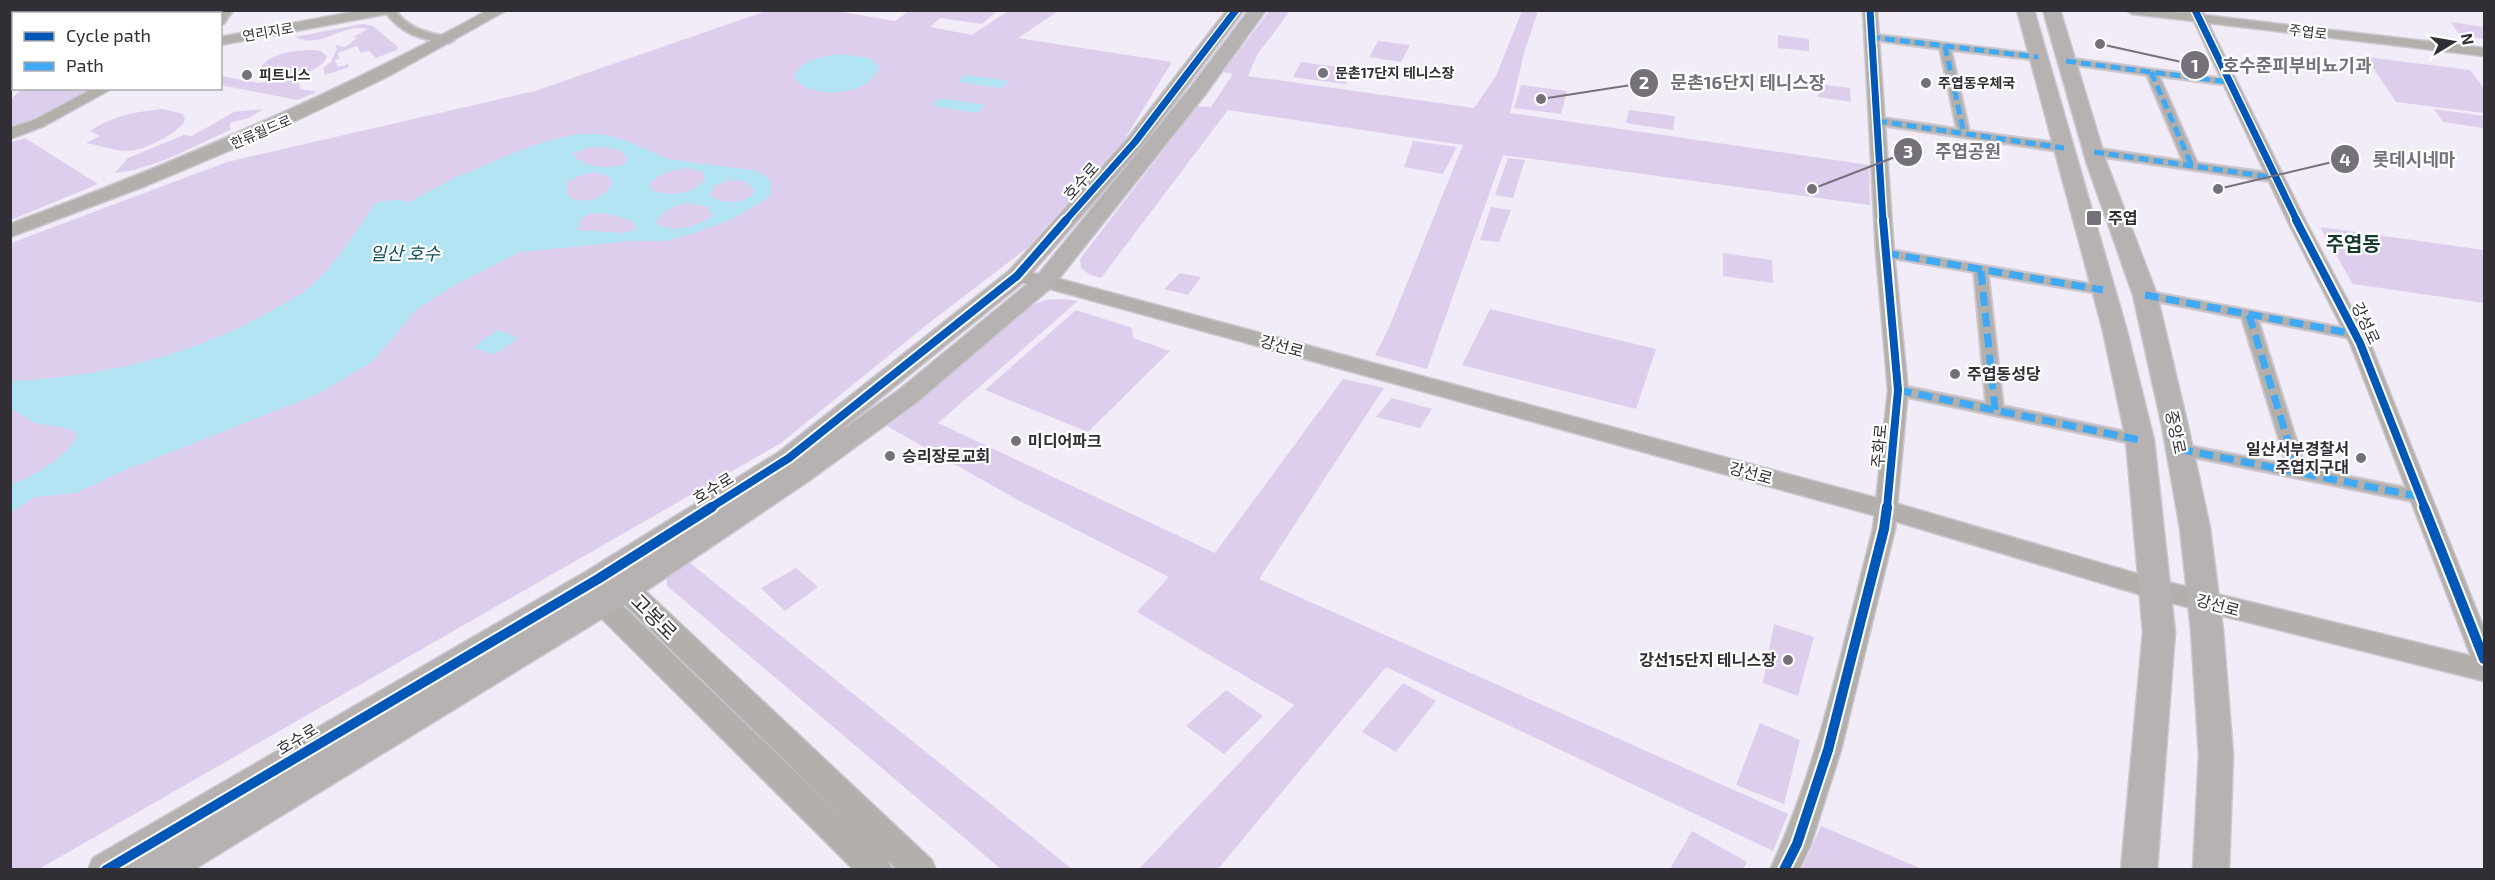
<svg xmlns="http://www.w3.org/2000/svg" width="2495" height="880" viewBox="0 0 2495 880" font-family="'Exo 2','Noto Sans KR',sans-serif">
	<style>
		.green { fill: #ddceee }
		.water { fill: #b2e4f4; fill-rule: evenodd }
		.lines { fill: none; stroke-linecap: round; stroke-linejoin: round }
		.minor-casing { stroke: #cbc7d0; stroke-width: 4 }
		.tertiary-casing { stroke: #cbc7d0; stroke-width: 3 }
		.secondary-casing { stroke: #cbc7d0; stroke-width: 3 }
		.primary-casing { stroke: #cbc7d0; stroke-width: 3 }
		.minor { fill: #b3b0ac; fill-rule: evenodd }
		.tertiary { fill: #b3b0ac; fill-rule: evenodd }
		.secondary { fill: #b2afac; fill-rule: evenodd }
		.primary { fill: #b6b2b1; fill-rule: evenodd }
		.quiet-far1 { stroke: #3fa9f5; stroke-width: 5; stroke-dasharray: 10 5; stroke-linecap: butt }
		.quiet { stroke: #3fa9f5; stroke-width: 7; stroke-dasharray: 14 7; stroke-linecap: butt }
		.cycleway-far2-casing { stroke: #fff; stroke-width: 10 }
		.cycleway-far1-casing { stroke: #fff; stroke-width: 12 }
		.cycleway-casing { stroke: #fff; stroke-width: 14 }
		.cycleway-far2 { stroke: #0057b8; stroke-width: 7 }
		.cycleway-far1 { stroke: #0057b8; stroke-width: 8 }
		.cycleway { stroke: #0057b8; stroke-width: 10 }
		.poi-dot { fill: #75707a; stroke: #fff; stroke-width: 2 }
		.labels { text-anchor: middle; stroke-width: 4.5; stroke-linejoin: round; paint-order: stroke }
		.far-street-label { font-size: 14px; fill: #322e36; stroke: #fff }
		.far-poi-label { font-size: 14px; font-weight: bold; fill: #322e36; stroke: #fff; text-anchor: start }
		.street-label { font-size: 16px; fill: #322e36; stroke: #fff }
		.poi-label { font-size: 16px; font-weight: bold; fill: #322e36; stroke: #fff; text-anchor: start }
		.water-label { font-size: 18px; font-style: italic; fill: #0c4e5a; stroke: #fff }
		.quarter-label { font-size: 20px; font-weight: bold; fill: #163630; stroke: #fff }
		.near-street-label { font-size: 20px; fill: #322e36; stroke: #fff }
		.leader { fill: none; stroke: #75707a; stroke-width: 2 }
		.callout-dot { fill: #75707a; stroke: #fff; stroke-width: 2 }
		.mark-label { font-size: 18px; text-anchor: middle; font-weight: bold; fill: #fff }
		.callout-label { font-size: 18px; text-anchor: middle; font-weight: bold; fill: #75707a; stroke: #fff; stroke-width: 4.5; stroke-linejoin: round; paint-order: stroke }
	</style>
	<rect width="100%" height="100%" fill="#f1ecf7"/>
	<!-- green -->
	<path class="green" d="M1270,10L1290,11L1257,55L1248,76L1474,108L1496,76L1522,11H1538L1524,53L1510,113L1869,165L1870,205L1503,155L1427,369L1375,355L1388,330L1463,145L1228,110L1101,278L1090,275L1081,268L1080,259L1197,106L1211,107L1233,74L1223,72Z
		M766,11H837L895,21L909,11H997L982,24L940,18L930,27L972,35L1008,11H1058L1018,38L1172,62L1124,140L1027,248L929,323L781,443L39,869H11V243L227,162L535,91Z
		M2451,22L2484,27V39L2460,36Z
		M362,24L373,26L398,47L397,50L376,58L369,51L361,53L357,46L337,53L340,58L335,60L338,67L348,64L349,67L325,75L323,68L331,62L337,49L335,45L345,47L357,38L353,37L368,29C339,23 325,50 295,37Z
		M1778,35L1809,39V51L1778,48Z
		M1378,41L1410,45L1401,62L1369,57Z
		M313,50L321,51L327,57C319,75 276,84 260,72C263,53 298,50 313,50Z
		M2366,57L2470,70L2484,88V113L2396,102Z
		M1301,62L1353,69L1345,84L1293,77Z
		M309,74L312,78L299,81L300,89L317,92L297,100L221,85V76L258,83L300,78Z
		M1817,84L1850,88L1851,102L1818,97Z
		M1521,85L1567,91L1561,114L1514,108Z
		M23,88H90V89L29,121L11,127V99Z
		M163,109L183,114L185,120C178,134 144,150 128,151C115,151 99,145 86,143L100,136L90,131C112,116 137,111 163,109Z
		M264,109L248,118L230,123V130C194,146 155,169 115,173L128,158L184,135L192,136L234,112Z
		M2434,109L2484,116V128L2443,122Z
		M1629,110L1675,116L1673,130L1626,123Z
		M25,138L98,184L11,220V142Z
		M1413,141L1457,147L1443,174L1404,167Z
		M1508,158L1525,160L1513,198L1495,195Z
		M1491,207L1511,210L1499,242L1480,240Z
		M2320,227L2484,250V303L2353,284Z
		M1723,253L1772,260L1773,283L1723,276Z
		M1180,273L1201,277L1188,295L1164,289Z
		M1062,299L1078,301L938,423L1215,553L1343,379L1384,388L1259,579L1788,814L1773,851L1386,667L1218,869H1139L1294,705L1137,612L1169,577L1016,499L887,426L910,409L1029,306L1046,300Z
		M1490,309L1656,349L1636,409L1462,365Z
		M1076,310L1132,328L1133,338L1170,351L1088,432L985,390Z
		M1392,398L1432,409L1420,428L1376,417Z
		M685,559L1072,869H1001L667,586C665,572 675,567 685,559Z
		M796,568L818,587L785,611L761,588Z
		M1774,624L1814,637L1798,696L1763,683Z
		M1403,683L1436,701L1396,752L1362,732Z
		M1226,690L1263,716L1224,754L1186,726Z
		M1760,723L1800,740L1784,804L1736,785Z
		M1821,826L1922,869H1802Z
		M1692,831L1747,862L1743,869H1670Z"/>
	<!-- water -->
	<path class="water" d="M841,54L870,58L879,67C871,96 811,101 794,78C800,59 824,56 841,54Z
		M965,75L1009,81L1001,88L958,82Z
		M940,98L985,105L978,113L932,106Z
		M578,134H602L625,140L668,159L757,171L771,181V193L765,200L730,220L691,234L667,241H632L520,252L453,286L416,310L373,361L318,394L123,471L76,493L34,497L11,513V484C30,479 73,454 77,434L69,429L35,423L11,409V381C103,377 197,355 278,307C288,301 300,296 309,288C337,264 355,230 377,202L396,200L409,202L457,177L516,152L547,141ZM590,147C602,147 621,146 628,158L626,163C611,170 583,168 572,154ZM684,168L702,171L705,178C697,195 669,196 653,191L650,187L651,181L664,173ZM594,172L610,177L612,184C603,200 590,203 572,199L568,195L566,183L581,175ZM730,180L744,181L754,189L753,195C738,204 725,205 710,196L715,185ZM687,203L708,207L713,216C697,226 674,234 656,224C660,211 675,205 687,203ZM593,213C608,213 621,216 635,223L637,229L623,233L578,230L581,218Z
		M498,330L518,338L494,355L473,347Z"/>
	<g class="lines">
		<!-- minor casing -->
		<g class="minor-casing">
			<path id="minor" d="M222,10H233L224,23L220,24Z
				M384,10H395C410,31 430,33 453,38L454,40L449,43C422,40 400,34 384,10Z
				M1870,34L2042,55V59L2038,60L1951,50L1969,131L2064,144L2070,148L2064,152L1873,124V118L1877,117L1957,129L1940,49L1866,39V35Z
				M2066,58L2232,80V84L2228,85L2159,76L2197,163L2277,174L2283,178L2277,182L2090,155L2088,152L2094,148L2183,161L2147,75L2062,63V59Z
				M1885,249L2108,287L2110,290L2103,294L1988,275L2003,406L2140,435L2146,436L2148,440L2146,444L2140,445L1892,394L1890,390L1898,385L1986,403L1974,272L1880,256L1878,253L1880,250Z
				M2145,291L2360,331L2363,334L2355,339L2258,320L2305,468L2422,491L2428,493L2431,497L2428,501L2422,503L2173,453L2171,449L2173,445L2179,444L2287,465L2242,318L2140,298L2138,295L2140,292Z"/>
		</g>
		<!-- tertiary casing -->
		<g class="tertiary-casing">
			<path id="tertiary" d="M363,10H393L387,14L220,45V37Z
				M1863,10H1877L1894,253L1908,390L1895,529L1841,750L1811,844L1799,870H1770C1820,762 1843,643 1873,529L1888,390L1876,253Z
				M2126,10L2190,13L2189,10H2202L2204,15L2484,48V56L2208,23L2307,224L2370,343L2484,629V669L2475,666L2472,659L2350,343L2289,224L2194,21L2132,14Z
				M94,88H113L44,126L10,139V128L34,120Z"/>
		</g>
		<!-- secondary casing -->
		<g class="secondary-casing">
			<path id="secondary" d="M488,10H507L387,77L266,135L143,187L10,237V224C175,163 334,95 488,10Z
				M1017,270L1052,277L1888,501L2155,579L2484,659V681L2155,599L1884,518L1043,287L1010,280L1007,276L1010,272Z
				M607,572L636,582L932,860L936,870H897L888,860L892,870H854L593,610L586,584L589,577ZM615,596H616L854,828L616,599Z"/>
		</g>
		<!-- primary casing -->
		<g class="primary-casing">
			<path id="primary" d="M1227,10H1244L1142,146L1025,281L836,434L899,390L1037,276L1190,88L1249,10H1266L1204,96L1053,286L917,402L810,480L637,597L193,870H142L143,867L139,870H88L93,858L587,571L779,452L1009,271L1128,138Z
				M2017,10H2034L2127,331L2154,440L2175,632L2157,870H2121L2143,632L2126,440L2103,331Z
				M2043,10H2060L2107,164L2157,295L2188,426L2210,528L2223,630L2233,755L2229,870H2193L2199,755L2191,630L2180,528L2162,426L2133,295L2087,164Z"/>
		</g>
		<!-- minor -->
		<use href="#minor" class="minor"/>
		<!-- tertiary -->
		<use href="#tertiary" class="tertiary"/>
		<!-- secondary -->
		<use href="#secondary" class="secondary"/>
		<!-- primary -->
		<use href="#primary" class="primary"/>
		<!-- quiet-far1 -->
		<path class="quiet-far1" d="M1870,37L2038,57
			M1945,46L1964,134
			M2066,61L2228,82
			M2151,72L2192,166
			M1877,121L2064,148
			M2094,152L2277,178"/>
		<!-- quiet -->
		<path class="quiet" d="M1885,253L2103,290
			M1981,271L1995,410
			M2145,295L2355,334
			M2249,315L2298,473
			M1898,390L2140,440
			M2179,449L2422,497"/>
		<!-- cycleway-far2 casing -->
		<g class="cycleway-far2-casing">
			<path id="cycleway-far2" d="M1870,10L1883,221
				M2195,10L2297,221
				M1065,221L1135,142L1236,10"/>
		</g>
		<!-- cycleway-far1 casing -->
		<g class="cycleway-far1-casing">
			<path id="cycleway-far1" d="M1883,220L1898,390L1887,508
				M2296,220L2360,343L2425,508
				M710,508L789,458L1017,276L1066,220"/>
		</g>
		<!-- cycleway casing -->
		<g class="cycleway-casing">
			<path id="cycleway" d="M2424,507L2484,659
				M106,870L598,579L712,507
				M1784,870L1797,844L1828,750L1884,529L1887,507"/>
		</g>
		<!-- cycleway-far2 -->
		<use href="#cycleway-far2" class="cycleway-far2"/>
		<!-- cycleway-far1 -->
		<use href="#cycleway-far1" class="cycleway-far1"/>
		<!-- cycleway -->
		<use href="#cycleway" class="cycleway"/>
	</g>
	<!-- markers -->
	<g class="poi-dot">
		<circle cx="1323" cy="73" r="6"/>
		<circle cx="247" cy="75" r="6"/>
		<circle cx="1926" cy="83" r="6"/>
		<rect x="2086" y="210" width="16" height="16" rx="3"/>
		<circle cx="1955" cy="374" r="6"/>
		<circle cx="1016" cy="441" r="6"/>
		<circle cx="890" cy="456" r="6"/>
		<circle cx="2361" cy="458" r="6"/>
		<circle cx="1788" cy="660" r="6"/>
	</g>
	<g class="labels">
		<!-- far-street labels -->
		<g class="far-street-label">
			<text transform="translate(268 32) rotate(-10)" y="5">연리지로</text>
			<text transform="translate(2308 32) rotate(7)" y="5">주엽로</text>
			<text transform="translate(261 132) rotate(-23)" y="5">한류월드로</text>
		</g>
		<!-- far-poi labels -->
		<g class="far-poi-label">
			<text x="1335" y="78">문촌17단지 테니스장</text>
			<text x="259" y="80">피트니스</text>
			<text x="1938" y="88">주엽동우체국</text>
		</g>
		<!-- street labels -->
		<g class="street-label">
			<text transform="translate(1081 181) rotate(-49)" y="6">호수로</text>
			<text transform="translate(2366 323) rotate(65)" y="6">강성로</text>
			<text transform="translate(1282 346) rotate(15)" y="6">강선로</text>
			<text transform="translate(2176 432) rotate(78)" y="6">중앙로</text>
			<text transform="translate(1879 446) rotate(-85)" y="6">주화로</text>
			<text transform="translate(1751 473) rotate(15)" y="6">강선로</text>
			<text transform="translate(713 488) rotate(-32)" y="6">호수로</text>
			<text transform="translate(2218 605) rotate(15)" y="6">강선로</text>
			<text transform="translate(297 739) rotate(-31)" y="6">호수로</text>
		</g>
		<!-- poi labels -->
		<g class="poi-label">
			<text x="2108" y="224">주엽</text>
			<text x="1967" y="380">주엽동성당</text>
			<text x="1028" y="447">미디어파크</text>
			<text x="2349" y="455" text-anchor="end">일산서부경찰서<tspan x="2349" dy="18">주엽지구대</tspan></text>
			<text x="902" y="462">승리장로교회</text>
			<text x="1776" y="666" text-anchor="end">강선15단지 테니스장</text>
		</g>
		<!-- water labels -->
		<g class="water-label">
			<text x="405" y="260">일산 호수</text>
		</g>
		<!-- quarter labels -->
		<g class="quarter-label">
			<text x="2353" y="251">주엽동</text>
		</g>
		<!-- near-street labels -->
		<g class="near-street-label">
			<text transform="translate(654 617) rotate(45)" y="7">고봉로</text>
		</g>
	</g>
	<!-- callouts -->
	<path class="leader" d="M2100 44L2195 65M1541 99L1644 83M1812 189L1908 152M2218 189L2345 159"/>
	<g class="callout-dot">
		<circle cx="2100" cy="44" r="6"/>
		<circle cx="1541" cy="99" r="6"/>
		<circle cx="1812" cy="189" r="6"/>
		<circle cx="2218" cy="189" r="6"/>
		<circle cx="2195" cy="65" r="15"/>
		<circle cx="1644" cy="83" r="15"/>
		<circle cx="1908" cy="152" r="15"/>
		<circle cx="2345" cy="159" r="15"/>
	</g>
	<g class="mark-label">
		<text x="2195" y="72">1</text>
		<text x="1644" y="89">2</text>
		<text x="1908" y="158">3</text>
		<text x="2345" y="166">4</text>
	</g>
	<g class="callout-label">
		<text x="2297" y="72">호수준피부비뇨기과</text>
		<text x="1748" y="89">문촌16단지 테니스장</text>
		<text x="1968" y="158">주엽공원</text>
		<text x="2414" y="166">롯데시네마</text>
	</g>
	<!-- border -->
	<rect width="2495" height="880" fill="none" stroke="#322e36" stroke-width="24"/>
	<!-- legend -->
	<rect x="12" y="12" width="210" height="78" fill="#ffffff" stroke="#adabaf" stroke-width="1.5"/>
	<rect x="24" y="32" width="30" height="9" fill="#0057b8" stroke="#adabaf" stroke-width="1.5"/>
	<text x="66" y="42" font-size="18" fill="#322e36">Cycle path</text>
	<rect x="24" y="62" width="30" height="9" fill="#3fa9f5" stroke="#adabaf" stroke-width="1.5"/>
	<text x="66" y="72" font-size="18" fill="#322e36">Path</text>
	<!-- north arrow -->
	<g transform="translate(2453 42) rotate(79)" stroke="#ffffff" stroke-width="4.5" paint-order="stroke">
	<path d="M0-4.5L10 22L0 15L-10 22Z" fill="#322e36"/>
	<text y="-9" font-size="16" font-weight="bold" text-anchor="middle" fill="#322e36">N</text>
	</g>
</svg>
